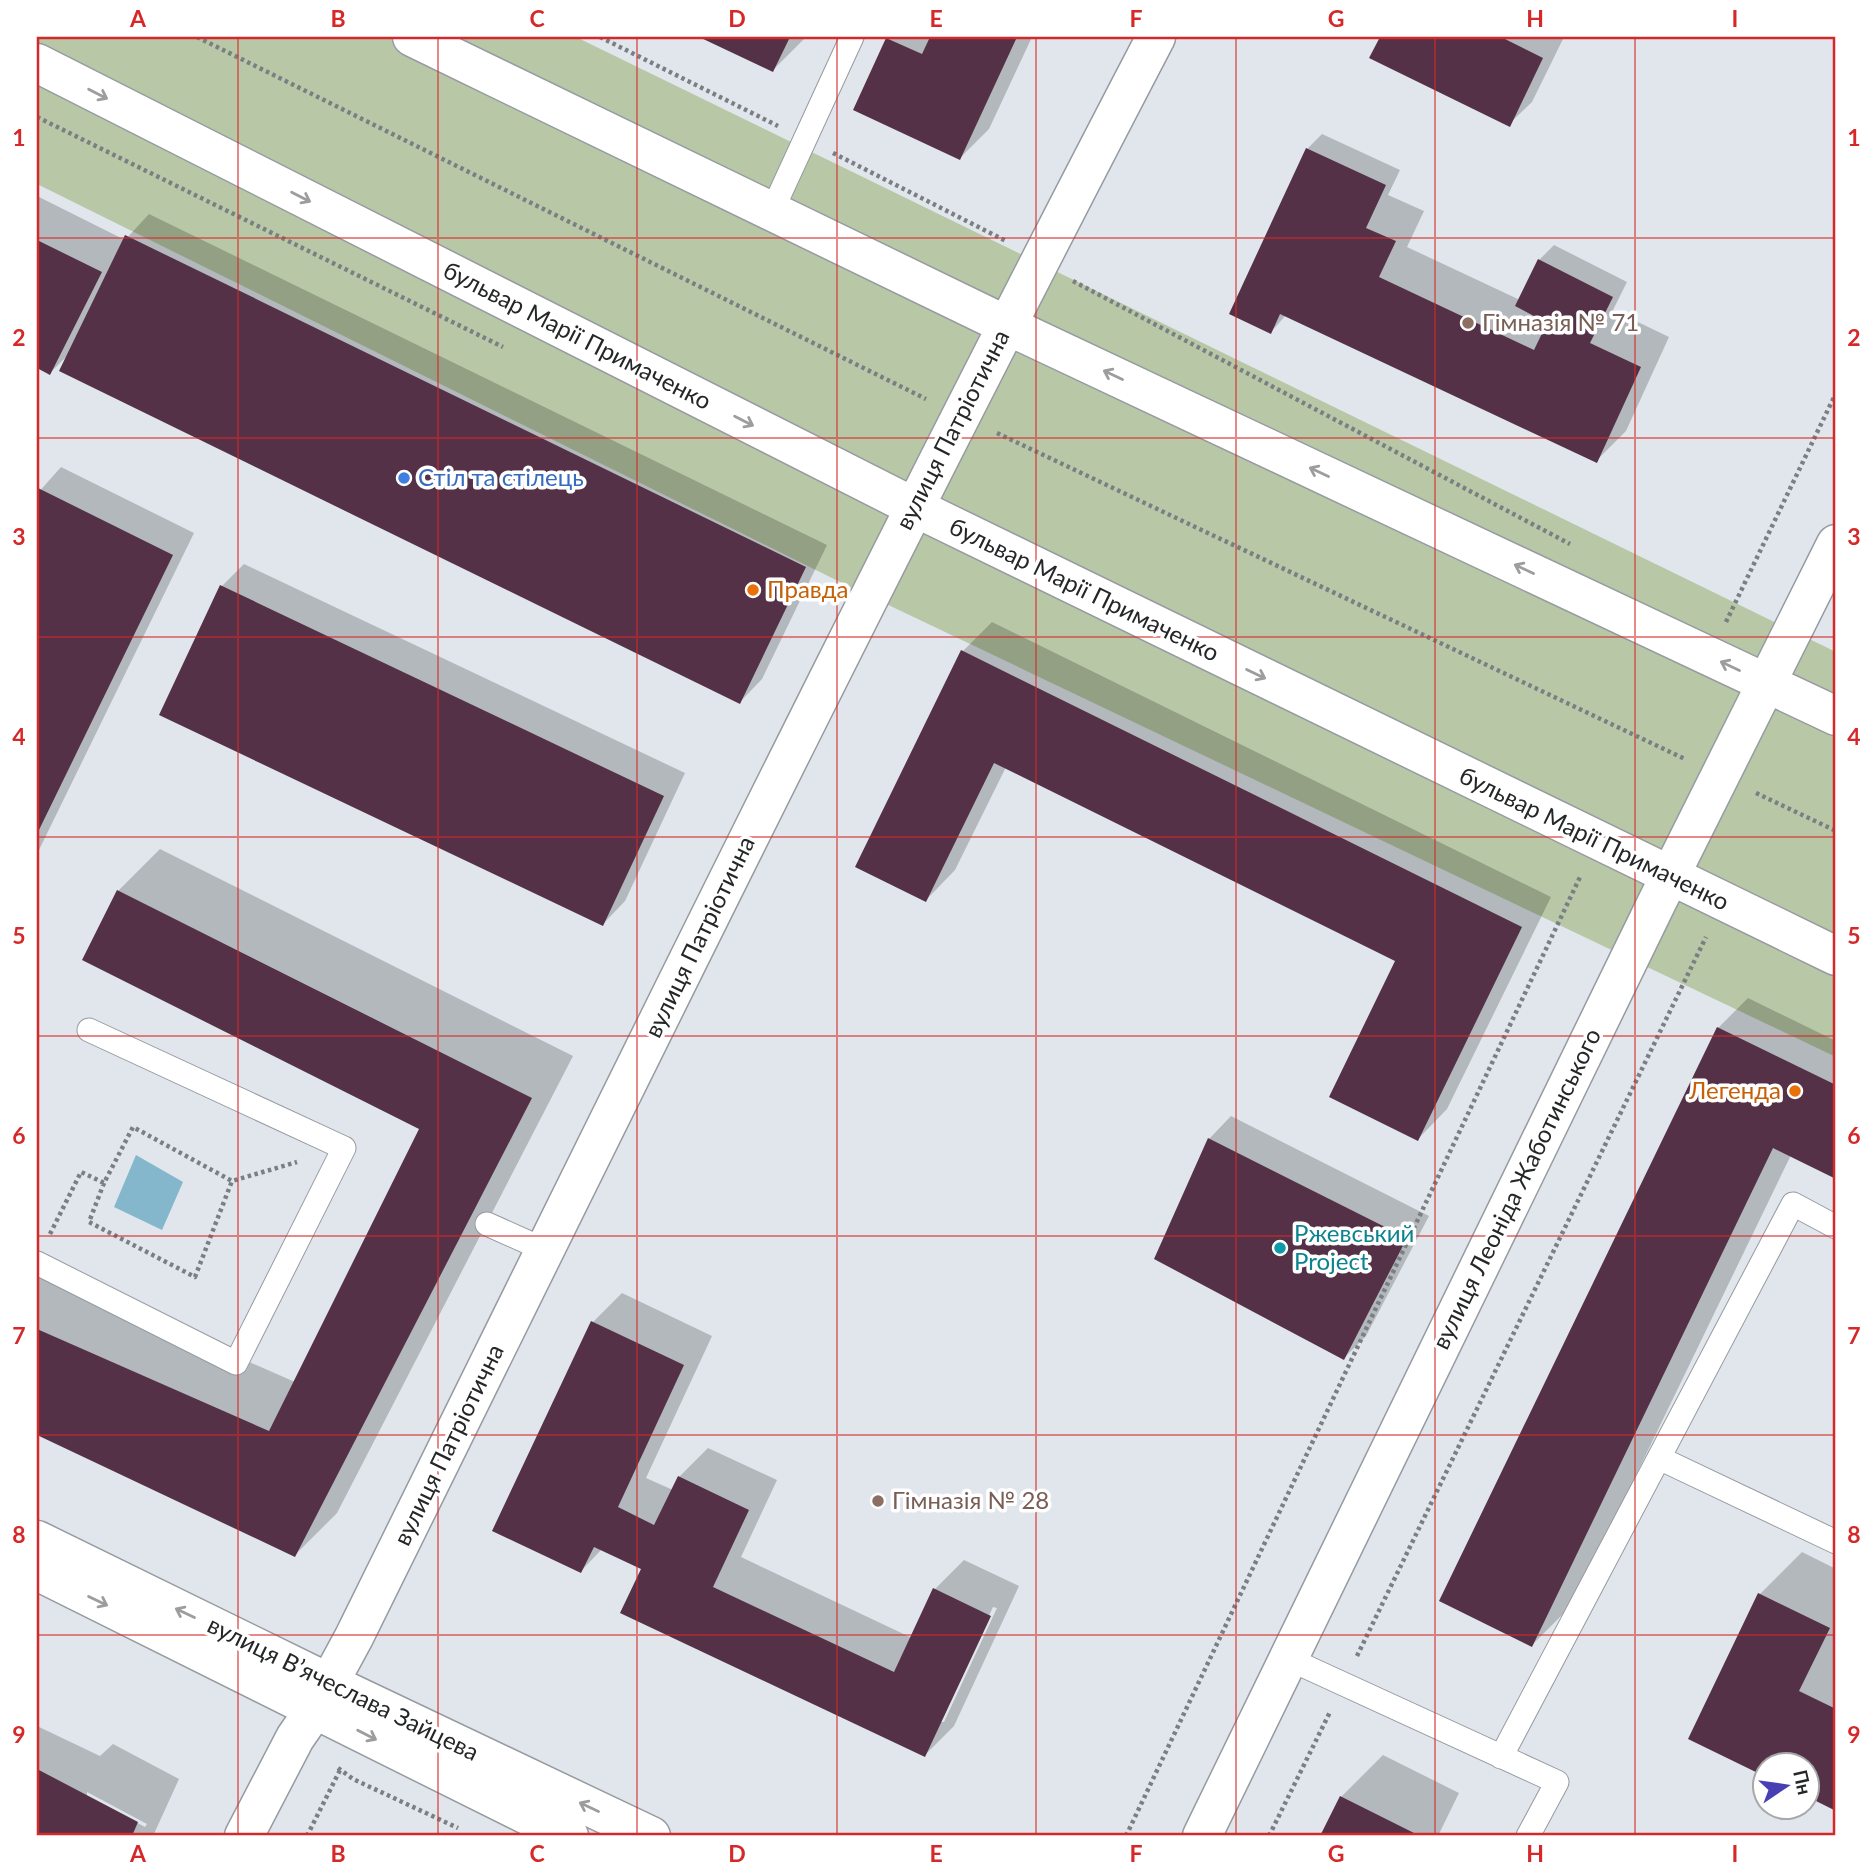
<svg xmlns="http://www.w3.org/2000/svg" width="1873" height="1873" viewBox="0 0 1873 1873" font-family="Lato,sans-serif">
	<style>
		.green { fill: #b8c8a6 }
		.water { fill: #85b7cc }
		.shadow { fill: #0003; fill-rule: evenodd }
		.building { fill: #543147 }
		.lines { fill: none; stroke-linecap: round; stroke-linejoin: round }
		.lane-casing { stroke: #969ba1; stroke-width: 25 }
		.street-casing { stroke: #969ba1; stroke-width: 41 }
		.secondary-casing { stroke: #969ba1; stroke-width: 41 }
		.path { stroke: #7b7f83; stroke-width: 4.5; stroke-dasharray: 3.5 3.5; stroke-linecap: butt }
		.lane { stroke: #fff; stroke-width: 23 }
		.street { stroke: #fff; stroke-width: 38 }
		.secondary { stroke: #fff; stroke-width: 38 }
		.oneway { stroke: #9c9d9e }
		.grid { fill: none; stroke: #d62828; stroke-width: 2; stroke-opacity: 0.55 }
		.education-dot { fill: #8d6e63; stroke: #fff; stroke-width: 2.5 }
		.shop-dot { fill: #3f7fe0; stroke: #fff; stroke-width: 2.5 }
		.food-dot { fill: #e8710a; stroke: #fff; stroke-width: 2.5 }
		.culture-dot { fill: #0f9aa8; stroke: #fff; stroke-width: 2.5 }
		.labels { text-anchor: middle; stroke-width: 7; stroke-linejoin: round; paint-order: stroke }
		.education-label { font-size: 24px; fill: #785e54; stroke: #fff; text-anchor: start }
		.street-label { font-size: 24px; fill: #242628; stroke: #fff }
		.shop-label { font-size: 24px; fill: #366cbe; stroke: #fff; text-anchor: start }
		.food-label { font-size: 24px; fill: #c56008; stroke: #fff; text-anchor: start }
		.culture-label { font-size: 24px; fill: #0d838f; stroke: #fff; text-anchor: start }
		.neatline { fill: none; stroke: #d62828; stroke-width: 2.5 }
		.grid-label { font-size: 23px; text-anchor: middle; font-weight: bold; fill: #d62828 }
	</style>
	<rect width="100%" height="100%" fill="#e0e6ec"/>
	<!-- green -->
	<path class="green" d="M37,37H576L1836,652V1057L838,581L37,184Z"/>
	<!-- water -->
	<path class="water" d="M136,1155L183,1182L162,1230L114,1207Z"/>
	<!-- shadow -->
	<path class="shadow" d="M703,37H806L773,70Z
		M890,37H1032L989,129L960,158L855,110Z
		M1382,37H1564L1532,102L1509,124L1372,57Z
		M1322,134L1400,170L1388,195L1424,211L1407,247L1520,300L1539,260L1554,245L1627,282L1613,310L1669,337L1626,431L1596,461L1286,315L1271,332L1307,149Z
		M37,196L125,240L149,214L827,545L762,679L740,702L68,355L50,373L37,366Z
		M61,467L194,533L37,854V494Z
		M244,564L685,773L625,901L603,924L161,714L222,586Z
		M992,622L1551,897L1447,1109L1418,1139L1398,960L1006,767L955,870L926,900L963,651Z
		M160,849L573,1056L337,1513L295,1555L37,1433V1269L295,1382L422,1128L118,891Z
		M1748,998L1836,1041V1177L1791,1155L1574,1603L1532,1645L1441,1601L1718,1028Z
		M1231,1116L1429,1216L1366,1336L1344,1358L1209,1139Z
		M622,1293L712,1336L646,1478L673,1490L679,1477L708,1448L777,1480L741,1557L912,1638L935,1589L964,1560L1019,1586L954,1726L925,1755L643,1569L602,1549L581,1571L593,1322ZM993,1607L997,1608L944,1722H940Z
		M1802,1552L1836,1569V1809L1806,1795V1764H1764V1774L1690,1738L1760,1594Z
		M37,1726L100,1756L113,1744L179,1779L153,1836H37ZM87,1792L147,1824L145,1827L87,1796Z
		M1383,1755L1459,1793L1438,1836H1322L1341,1797Z"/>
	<!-- building -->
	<path class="building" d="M699,37H790L773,72Z
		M930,37H1017L960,160L853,110L886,38L922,54Z
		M1380,37H1501L1543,58L1510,127L1369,58Z
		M1306,148L1386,185L1366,228L1396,241L1379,277L1534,350L1547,323L1515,306L1538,259L1613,297L1590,343L1641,367L1597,463L1280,314L1271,334L1229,314Z
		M125,235L806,567L740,704L59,371Z
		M37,240L102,272L50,375L37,368Z
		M38,488L173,555L37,834V490Z
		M220,585L664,796L603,926L159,715Z
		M961,650L1522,927L1418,1141L1329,1097L1395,961L994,763L926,902L855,867Z
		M117,890L532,1098L295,1557L37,1435V1329L269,1431L419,1129L82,960Z
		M1717,1027L1836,1085V1179L1773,1148L1532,1647L1439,1601Z
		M1208,1138L1407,1238L1344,1360L1154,1259Z
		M591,1321L684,1365L618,1507L654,1525L678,1476L749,1510L713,1587L894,1672L933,1588L991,1616L925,1757L620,1613L641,1569L594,1547L581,1573L492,1531Z
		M1758,1593L1830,1628L1799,1691L1836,1709V1811L1806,1796V1764H1764V1776L1688,1739Z
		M37,1769L138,1822L132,1836H37Z
		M1340,1796L1420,1836H1320Z"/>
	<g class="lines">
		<!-- lane casing -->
		<g class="lane-casing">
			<path id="lane" d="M772,211L852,37
				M487,1224L545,1250
				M37,1263L236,1363L344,1148L89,1030
				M1659,1458L1836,1542
				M1289,1659L1557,1782L1528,1836
				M1501,1757L1793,1204L1836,1227"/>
		</g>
		<!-- street casing -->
		<g class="street-casing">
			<path id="street" d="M412,37L1006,325L1836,716
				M37,63L914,507L1836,956
				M244,1836L295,1738L315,1709L354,1637C618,1102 880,566 1156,37"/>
		</g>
		<!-- secondary casing -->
		<g class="secondary-casing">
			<path id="secondary" d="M37,1540L329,1683L651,1836
				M37,1571L569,1836
				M1202,1836L1657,902L1836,544"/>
		</g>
		<!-- path -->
		<path class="path" d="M197,37L926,399
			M600,37L778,126
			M37,117L503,347
			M833,153L1006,241
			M1073,281L1570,544
			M997,433L1685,759
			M1726,622L1836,393
			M1756,793L1836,831
			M104,1183L89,1222L195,1277L232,1181
			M50,1234L81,1172L104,1183L133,1127L232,1181L297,1162
			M1357,1656L1706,937
			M338,1768L353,1779L458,1828
			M307,1836L340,1770
			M1126,1836L1581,875
			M1269,1836L1330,1712"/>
		<!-- lane -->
		<use href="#lane" class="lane"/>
		<!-- street -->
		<use href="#street" class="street"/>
		<!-- secondary -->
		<use href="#secondary" class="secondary"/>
	</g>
	<!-- one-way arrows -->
	<defs><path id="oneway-shaft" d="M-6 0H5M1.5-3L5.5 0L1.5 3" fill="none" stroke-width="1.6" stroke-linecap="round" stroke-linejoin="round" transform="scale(1.75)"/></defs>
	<g class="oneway">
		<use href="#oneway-shaft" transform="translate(98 94) rotate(27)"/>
		<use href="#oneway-shaft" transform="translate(301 197) rotate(27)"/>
		<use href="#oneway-shaft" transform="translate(1113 375) rotate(-155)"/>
		<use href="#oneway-shaft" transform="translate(744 421) rotate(27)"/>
		<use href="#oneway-shaft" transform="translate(1319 472) rotate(-155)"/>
		<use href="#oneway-shaft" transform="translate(1524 569) rotate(-155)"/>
		<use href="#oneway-shaft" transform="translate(1730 666) rotate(-155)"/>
		<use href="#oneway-shaft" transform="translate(1256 674) rotate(26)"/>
		<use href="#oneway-shaft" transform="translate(98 1601) rotate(26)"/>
		<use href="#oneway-shaft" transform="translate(185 1613) rotate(-154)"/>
		<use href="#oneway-shaft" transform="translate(367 1735) rotate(27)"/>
		<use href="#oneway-shaft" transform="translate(589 1807) rotate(-155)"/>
	</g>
	<!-- grid -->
	<path class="grid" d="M238,37V1836M438,37V1836M637,37V1836M837,37V1836M1036,37V1836M1236,37V1836M1435,37V1836M1635,37V1836M37,238H1836M37,438H1836M37,637H1836M37,837H1836M37,1036H1836M37,1236H1836M37,1435H1836M37,1635H1836"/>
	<!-- markers -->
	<g class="education-dot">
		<circle cx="1468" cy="323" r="7"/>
		<circle cx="878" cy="1501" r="7"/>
	</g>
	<circle class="shop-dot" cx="404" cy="478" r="7"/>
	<g class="food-dot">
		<circle cx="753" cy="590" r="7"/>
		<circle cx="1795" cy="1091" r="7"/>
	</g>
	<circle class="culture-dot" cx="1280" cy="1248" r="7"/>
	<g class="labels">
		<!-- education labels -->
		<g class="education-label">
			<text x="1482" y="331">Гімназія № 71</text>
			<text x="892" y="1509">Гімназія № 28</text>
		</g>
		<!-- street labels -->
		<g class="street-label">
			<text transform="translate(577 336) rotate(27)" y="8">бульвар Марії Примаченко</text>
			<text transform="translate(953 430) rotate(-63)" y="8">вулиця Патріотична</text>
			<text transform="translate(1084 590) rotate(26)" y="8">бульвар Марії Примаченко</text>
			<text transform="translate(1594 839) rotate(26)" y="8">бульвар Марії Примаченко</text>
			<text transform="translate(700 937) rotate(-64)" y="8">вулиця Патріотична</text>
			<text transform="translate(1517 1189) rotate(-64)" y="8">вулиця Леоніда Жаботинського</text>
			<text transform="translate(449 1445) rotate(-64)" y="8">вулиця Патріотична</text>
			<text transform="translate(343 1689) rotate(26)" y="8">вулиця Вʼячеслава Зайцева</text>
		</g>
		<!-- shop labels -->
		<g class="shop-label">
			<text x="418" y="486">Стіл та стілець</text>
		</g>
		<!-- food labels -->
		<g class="food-label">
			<text x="767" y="598">Правда</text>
			<text x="1781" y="1099" text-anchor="end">Легенда</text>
		</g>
		<!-- culture labels -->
		<g class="culture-label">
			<text x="1294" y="1242">Ржевський<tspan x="1294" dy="28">Project</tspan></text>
		</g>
	</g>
	<!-- border -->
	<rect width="1873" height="1873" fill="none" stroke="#ffffff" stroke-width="77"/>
	<!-- north arrow -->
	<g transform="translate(1786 1786) rotate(77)"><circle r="33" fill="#ffffff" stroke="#a7a8a9" stroke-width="2"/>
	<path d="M0-5L12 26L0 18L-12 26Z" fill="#483fb5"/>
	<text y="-10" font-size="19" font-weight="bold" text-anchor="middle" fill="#242628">Пн</text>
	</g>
	<rect x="38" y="38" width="1796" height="1796" class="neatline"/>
	<g class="grid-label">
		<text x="138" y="27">A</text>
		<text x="338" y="27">B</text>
		<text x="537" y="27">C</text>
		<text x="737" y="27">D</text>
		<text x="936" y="27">E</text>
		<text x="1136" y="27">F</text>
		<text x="1336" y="27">G</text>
		<text x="1535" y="27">H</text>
		<text x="1735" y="27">I</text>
		<text x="19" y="146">1</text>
		<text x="1854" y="146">1</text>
		<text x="19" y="346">2</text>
		<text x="1854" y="346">2</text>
		<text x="19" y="545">3</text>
		<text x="1854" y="545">3</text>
		<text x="19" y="745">4</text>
		<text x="1854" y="745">4</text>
		<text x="19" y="944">5</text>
		<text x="1854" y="944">5</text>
		<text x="19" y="1144">6</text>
		<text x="1854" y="1144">6</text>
		<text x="19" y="1344">7</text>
		<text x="1854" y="1344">7</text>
		<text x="19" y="1543">8</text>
		<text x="1854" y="1543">8</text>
		<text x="19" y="1743">9</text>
		<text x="1854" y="1743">9</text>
		<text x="138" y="1862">A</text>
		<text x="338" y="1862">B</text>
		<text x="537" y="1862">C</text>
		<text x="737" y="1862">D</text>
		<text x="936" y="1862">E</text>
		<text x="1136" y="1862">F</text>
		<text x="1336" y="1862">G</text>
		<text x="1535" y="1862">H</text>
		<text x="1735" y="1862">I</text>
	</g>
</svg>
